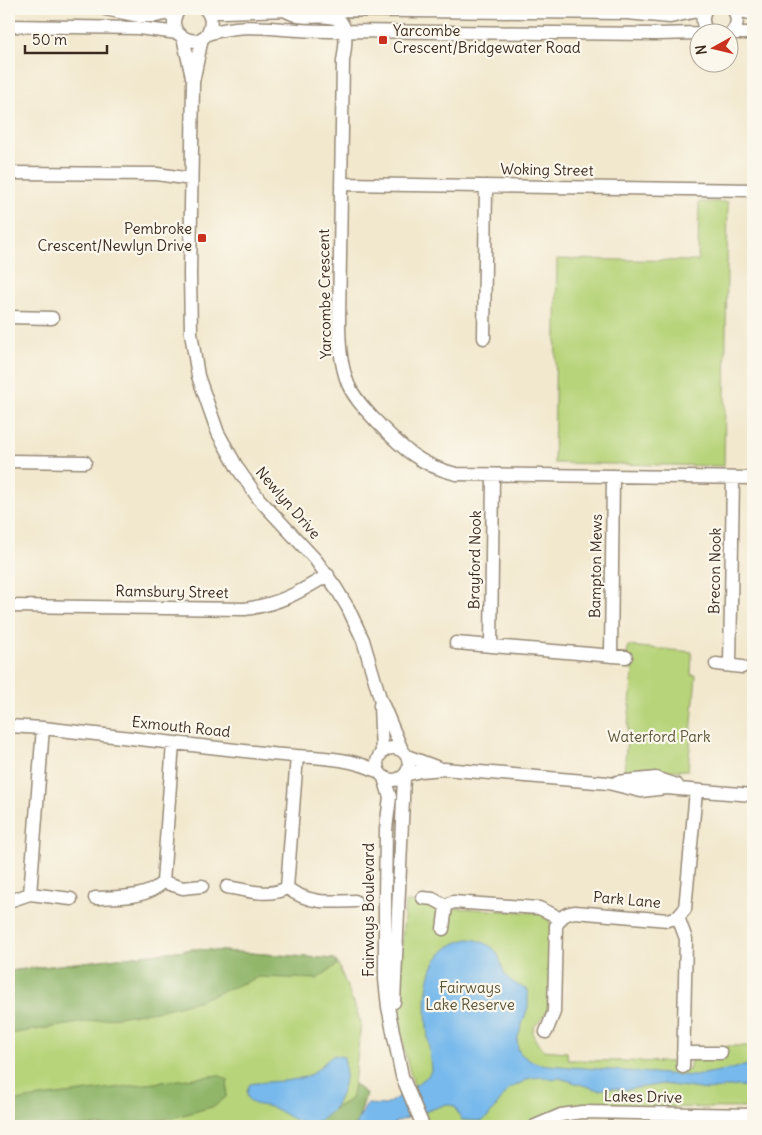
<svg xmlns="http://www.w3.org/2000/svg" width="762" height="1135" viewBox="0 0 762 1135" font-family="Delius,sans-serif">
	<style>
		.green { fill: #b7d47a; stroke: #797f4c }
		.forest { fill: #91b66a; stroke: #667044 }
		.water { fill: #77b9ec; stroke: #597285 }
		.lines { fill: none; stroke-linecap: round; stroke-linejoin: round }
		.minor-casing { stroke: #968976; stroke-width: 15 }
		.minor { stroke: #fff; stroke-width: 12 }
		.poi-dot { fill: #c8321e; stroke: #fbf7ec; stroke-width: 2 }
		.labels { text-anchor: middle; stroke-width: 4.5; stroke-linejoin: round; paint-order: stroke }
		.poi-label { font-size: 15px; fill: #3b2a1e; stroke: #fbf7ec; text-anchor: start }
		.street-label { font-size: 15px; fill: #3b2a1e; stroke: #fbf7ec }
		.park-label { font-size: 15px; fill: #5a5435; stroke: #fbf7ec }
	</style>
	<rect width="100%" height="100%" fill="#fbf7ec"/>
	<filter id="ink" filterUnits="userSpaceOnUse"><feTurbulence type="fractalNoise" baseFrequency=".02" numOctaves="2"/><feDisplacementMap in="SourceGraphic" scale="10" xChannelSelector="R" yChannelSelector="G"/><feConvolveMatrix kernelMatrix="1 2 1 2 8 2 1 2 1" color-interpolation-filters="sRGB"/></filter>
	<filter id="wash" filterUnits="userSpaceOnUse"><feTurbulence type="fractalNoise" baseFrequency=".0096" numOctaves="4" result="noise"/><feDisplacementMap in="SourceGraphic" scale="20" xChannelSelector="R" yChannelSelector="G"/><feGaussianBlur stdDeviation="1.12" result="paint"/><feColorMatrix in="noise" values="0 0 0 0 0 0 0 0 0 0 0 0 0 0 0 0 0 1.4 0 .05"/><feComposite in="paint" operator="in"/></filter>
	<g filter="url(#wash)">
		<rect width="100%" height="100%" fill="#f2e8ce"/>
		<!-- green -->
		<path class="green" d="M699,202H728L724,466L554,463L557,259L698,261Z
			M628,646L692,652L691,675H696L688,770L624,772L633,670L626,669Z
			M405,902C418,903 436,900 440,916H449L456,908L540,913L547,917L551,925L549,1003C545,1028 519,1022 543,1050L567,1052L568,1060L672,1062V1070H689L691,1061L695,1058H726L727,1046H753V1108L630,1107L551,1113L522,1126H431C419,1100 409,1075 404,1047C395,1000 402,950 405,902Z
			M194,949L334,959L338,964L361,1023L354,1084L366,1094L356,1126H9V971Z"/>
		<!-- forest -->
		<path class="forest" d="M194,949L334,959L338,964L317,979L259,977L197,1001L162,1010L9,1034V971Z
			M219,1075L228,1080L226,1097L215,1106L173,1118L113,1126H9V1102L40,1097Z
			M354,1084L366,1094L356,1126H301L324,1117L333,1109L351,1099Z"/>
		<!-- water -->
		<path class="water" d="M468,939C478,939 494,945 498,955C502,963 502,971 507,977C513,983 520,987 528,990V1007L517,1040L518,1049L521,1054L529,1060L540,1064L570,1067L695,1076C715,1071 734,1070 753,1063V1087L737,1086L707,1090L663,1084L625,1090L610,1088L599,1090L566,1080L559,1078L553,1080L543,1077L530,1078L509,1089L488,1117L481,1121L462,1120L454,1106L447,1104L396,1122L391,1126H356L359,1118L367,1104L386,1105L427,1077L431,1071C429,1029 409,951 468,939Z
			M334,1055L344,1057C350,1081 338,1119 310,1123C294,1124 284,1111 270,1107C264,1105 257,1106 251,1102C246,1097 246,1090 250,1084C270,1080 294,1084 313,1073C320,1068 326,1060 334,1055Z"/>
	</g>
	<g filter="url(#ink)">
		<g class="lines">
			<!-- minor casing -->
			<g class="minor-casing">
				<path id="minor" d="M105,9L140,16H156L178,11
					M180,9C158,33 203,56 210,27C212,20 210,14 205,9
					M706,9C701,17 702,25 708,32
					M734,9L753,14
					M206,10L223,12L291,10
					M284,10C288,12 294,15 298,16C310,18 323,15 334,18C350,21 345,50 343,61L339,320C339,342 340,363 348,384C354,398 365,409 375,420C401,447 419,465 456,474L753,478
					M321,10L627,13L670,17L706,9
					M9,26L138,28L178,33
					M731,33H753
					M207,34C242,23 264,28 299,30C314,31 330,31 345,31L656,34L700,33
					M730,34C738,27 739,18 733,9
					M183,37L192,77
					M202,38L193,82L190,274L191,333L198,376L218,433L238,469L259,499L315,559L336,588L348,608L363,640L380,698L402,750
					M9,173L157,174L191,179
					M341,184L753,190
					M9,317L52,318
					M484,338L486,186
					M9,461L85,462
					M9,606L245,609C280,604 298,593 328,575
					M456,643L626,657
					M491,646L493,475
					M611,656L613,476
					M716,664L742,667
					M730,665L733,478
					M380,705L382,753
					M9,726L43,728C119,737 195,745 271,754C307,758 347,755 379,772
					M377 764a16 16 0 1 1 32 0a16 16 0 1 1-32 0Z
					M407,756L439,768
					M405,775L420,771L444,769L608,783L641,791L666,788L753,795
					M384,778L390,797L386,829L385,899V979L388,1007L402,1076L423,1126
					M617,782L656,778L677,785
					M163,882L173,743
					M227,887C247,890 267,898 287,888C309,904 329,902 355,901
					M287,888L297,756
					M30,894L43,728
					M95,898C119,897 146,899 163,882L183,888L202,886
					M423,898L433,899L446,906
					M9,901L30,894L71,899
					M678,917L686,939L683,1067
					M443,929L446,906L453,902L539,908L552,914L559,919
					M394,1002L404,777
					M546,1032L554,1012L556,926C561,917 565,913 575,912L668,920L678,917L685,909L696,791
					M683,1053H721
					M535,1126L561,1115L582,1112L753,1115"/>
			</g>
			<!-- minor -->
			<use href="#minor" class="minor"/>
		</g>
	</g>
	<!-- markers -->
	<g class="poi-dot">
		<rect x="378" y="35" width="10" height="10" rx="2.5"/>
		<rect x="197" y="233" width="10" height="10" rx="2.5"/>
	</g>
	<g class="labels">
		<!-- poi labels -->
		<g class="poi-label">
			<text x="393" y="36">Yarcombe<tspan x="393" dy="17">Crescent/Bridgewater Road</tspan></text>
			<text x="192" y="234" text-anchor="end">Pembroke<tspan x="192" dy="17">Crescent/Newlyn Drive</tspan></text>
		</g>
		<!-- street labels -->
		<g class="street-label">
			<text transform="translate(547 170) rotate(1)" y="5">Woking Street</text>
			<text transform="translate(325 294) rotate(-91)" y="5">Yarcombe Crescent</text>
			<text transform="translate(288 503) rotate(49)" y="5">Newlyn Drive</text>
			<text transform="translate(475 560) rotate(-89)" y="5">Brayford Nook</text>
			<text transform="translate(596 566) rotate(-89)" y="5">Bampton Mews</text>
			<text transform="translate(715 571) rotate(-89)" y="5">Brecon Nook</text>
			<text transform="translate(172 592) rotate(1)" y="5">Ramsbury Street</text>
			<text transform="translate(181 727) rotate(6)" y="5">Exmouth Road</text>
			<text transform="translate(627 900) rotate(5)" y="5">Park Lane</text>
			<text transform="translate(369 910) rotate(-90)" y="5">Fairways Boulevard</text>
			<text transform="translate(643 1097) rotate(1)" y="5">Lakes Drive</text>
		</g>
		<!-- park labels -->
		<g class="park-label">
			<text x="659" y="742">Waterford Park</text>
			<text x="470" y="993">Fairways<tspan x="470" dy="17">Lake Reserve</tspan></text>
		</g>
	</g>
	<!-- margin -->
	<rect width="762" height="1135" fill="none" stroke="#fbf7ec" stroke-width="30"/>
	<!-- north arrow -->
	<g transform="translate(714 48) rotate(262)"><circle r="24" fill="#fbf7ec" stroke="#aea59a"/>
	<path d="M0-4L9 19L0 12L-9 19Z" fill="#c8321e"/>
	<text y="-8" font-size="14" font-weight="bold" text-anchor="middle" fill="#3b2a1e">N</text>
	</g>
	<!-- scale -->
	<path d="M25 45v8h82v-8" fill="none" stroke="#3b2a1e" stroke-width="2.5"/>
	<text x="32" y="45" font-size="15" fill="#3b2a1e" stroke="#fbf7ec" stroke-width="4" paint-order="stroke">50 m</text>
</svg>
